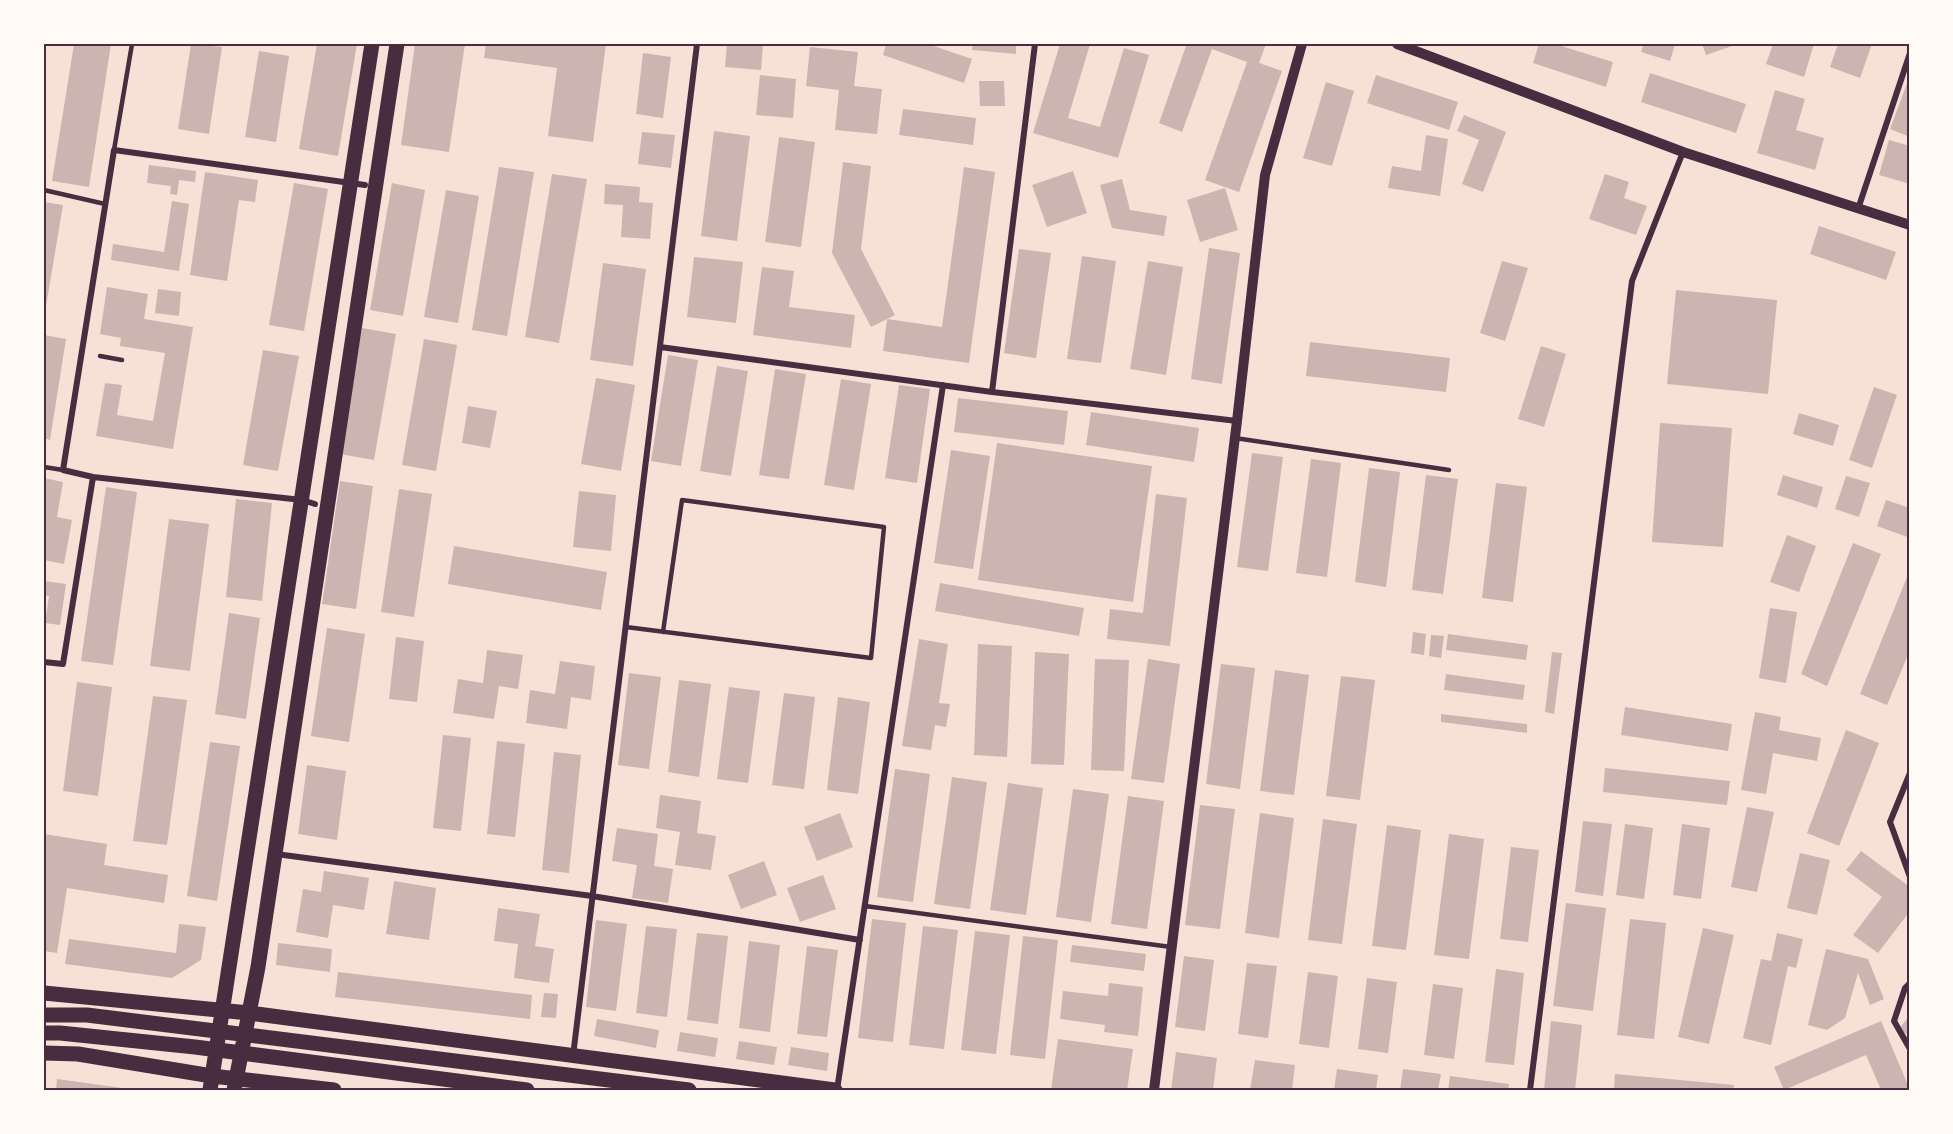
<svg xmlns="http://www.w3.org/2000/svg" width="1953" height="1134" viewBox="0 0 1953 1134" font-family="Overpass,sans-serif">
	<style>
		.building { fill: #ccb4b1 }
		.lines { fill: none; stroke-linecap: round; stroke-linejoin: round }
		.service { stroke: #4a2c40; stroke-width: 4.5 }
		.minor { stroke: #4a2c40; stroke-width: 6 }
		.tertiary { stroke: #4a2c40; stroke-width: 10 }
		.primary { stroke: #4a2c40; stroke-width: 15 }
		.neatline { fill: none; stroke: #4a2c40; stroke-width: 2 }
	</style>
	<rect width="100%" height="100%" fill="#f7e1d7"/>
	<!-- building -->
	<path class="building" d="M74,44H111L89,187L52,181Z
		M191,44L222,47L209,134L178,129Z
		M317,44H357L338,156L299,149Z
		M415,44H465L449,152L401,145Z
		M486,44H606L593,142L548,136L557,68L484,58Z
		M727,44H763L761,70L725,67Z
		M886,44H928L972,59L964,83L883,55Z
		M973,44H1016V54L972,50Z
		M1060,44H1090L1068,118L1100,127L1124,48L1149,55L1118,158L1033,133Z
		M1180,44H1266L1259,63L1282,71L1239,192L1205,180L1247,62L1212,49L1182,132L1159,123L1186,46Z
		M1539,44H1555L1613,62L1606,87L1533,63Z
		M1644,44H1675L1670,61L1641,52Z
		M1702,44H1738L1706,55Z
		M1773,44H1814L1804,77L1766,64Z
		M1838,44H1872L1860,78L1830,67Z
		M810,47L858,52L854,86L882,89L877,134L835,130L839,90L806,86Z
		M259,51L289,56L276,142L245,137Z
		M643,53L671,57L663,118L636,114Z
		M1650,73L1746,104L1736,133L1641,102Z
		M760,75L796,79L793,118L756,115Z
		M1376,75L1458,102L1449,130L1367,103Z
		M1909,78H1910V137L1890,129Z
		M979,81H1004L1005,106H980Z
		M1326,82L1354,91L1332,166L1303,158Z
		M1775,90L1805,99L1796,130L1824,138L1815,170L1757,153Z
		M903,109L976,118L973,145L899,135Z
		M1464,115L1506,132L1483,192L1462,184L1479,140L1457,131Z
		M714,131L750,136L737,241L701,236Z
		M642,132L675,135L671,168L638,164Z
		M1426,135L1448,139L1440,196L1388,188L1392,166L1421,171Z
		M779,137L815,142L801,247L765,242Z
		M1889,140L1910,146V184L1879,175Z
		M843,162L871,166L861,249L895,315L871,327L832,253Z
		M149,165L196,171L195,182L179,180L177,195L170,194L171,186L147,183Z
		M499,167L534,172L507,336L472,330Z
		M964,167L995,172L969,363L883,351L887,319L942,327Z
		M1073,171L1087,213L1047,227L1032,185Z
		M205,172L258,180L255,202L239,200L227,281L190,275Z
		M552,174L587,179L559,343L525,337Z
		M1605,174L1629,182L1624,198L1647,206L1636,235L1589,219Z
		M1122,179L1130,210L1167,216L1164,236L1112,228L1100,185Z
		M294,183L328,189L304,331L269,325Z
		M392,183L425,190L403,316L370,310Z
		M605,184L640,187L639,202L653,203L650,239L621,237L623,205L604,204Z
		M1225,188L1238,230L1200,242L1187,200Z
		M446,190L479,196L458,323L424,317Z
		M172,201L189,204L179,271L111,260L113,244L164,252Z
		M44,202L63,205L46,306H44Z
		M1819,226L1896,252L1886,280L1810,254Z
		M1209,248L1240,253L1222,384L1191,379Z
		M1019,249L1051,253L1036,358L1004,353Z
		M1082,256L1116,261L1101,363L1067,359Z
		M694,257L743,262L736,323L687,317Z
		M1148,261L1183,267L1166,375L1130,369Z
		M1502,261L1528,268L1505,341L1480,333Z
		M603,263L646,269L633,366L590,360Z
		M762,267L794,271L789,307L855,315L851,348L753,335Z
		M107,287L148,294L144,319L193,327L173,449L96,436L105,383L122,385L117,415L153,421L165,353L120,346L121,338L100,334Z
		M158,289L181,292L179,316L155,313Z
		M1676,290L1777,300L1768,394L1667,384Z
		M362,328L396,334L374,460L340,454Z
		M44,335L66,339L50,440L44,438Z
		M424,339L457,345L436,471L402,465Z
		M1310,342L1450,358L1446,392L1306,376Z
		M1541,346L1566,354L1544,427L1518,419Z
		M263,350L299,356L278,471L243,465Z
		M668,355L698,360L681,466L651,461Z
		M717,366L748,371L731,476L700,471Z
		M775,369L806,374L789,479L759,475Z
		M596,378L635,385L621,471L581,464Z
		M841,379L871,384L854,490L824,485Z
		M899,385L930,389L917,483L885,478Z
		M1874,387L1897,395L1872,468L1849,460Z
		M958,398L1068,411L1064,445L954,432Z
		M468,406L497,411L490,448L462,443Z
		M1091,412L1199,428L1194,462L1086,445Z
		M1799,413L1839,425L1833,446L1793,434Z
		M1660,423L1732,428L1723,547L1652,542Z
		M997,443L1152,466L1133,602L978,580Z
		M951,450L990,456L973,569L934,563Z
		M1252,453L1283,457L1268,571L1237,567Z
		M1311,459L1341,463L1327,577L1296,573Z
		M1369,468L1400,472L1386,587L1355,582Z
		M1426,475L1458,479L1443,594L1412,590Z
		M1783,475L1823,487L1817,508L1777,495Z
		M1846,476L1870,483L1859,517L1835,509Z
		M44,478L63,482L57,517L72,520L64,564L44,560Z
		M340,481L373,486L356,609L322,604Z
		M1496,483L1527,487L1513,602L1482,598Z
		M106,487L137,492L113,665L81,661Z
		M399,489L432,494L414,617L381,612Z
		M579,491L616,495L611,551L573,547Z
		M1156,494L1187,498L1170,646L1107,639L1110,609L1143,613Z
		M236,499L272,503L262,601L226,597Z
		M1886,500L1910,508V538L1877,526Z
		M169,519L209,524L190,671L150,666Z
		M1787,535L1816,546L1799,592L1770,582Z
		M1853,543L1881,554L1827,686L1801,674Z
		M454,546L607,572L601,610L448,584Z
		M1909,572L1910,650L1887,705L1860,694Z
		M44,581L66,584L60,625L45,623L49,596L44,595Z
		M940,583L1084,608L1079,636L935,611Z
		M1770,608L1797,612L1786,683L1759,678Z
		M229,613L260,618L246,719L215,714Z
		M327,628L365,634L349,742L311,736Z
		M1413,632L1426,634L1424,655L1411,653Z
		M1448,634L1528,645L1526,660L1446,650Z
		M1431,635L1444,636L1441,658L1429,656Z
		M396,637L424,641L417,702L389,699Z
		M919,639L948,644L939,703L950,704L946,727L935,725L931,750L902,746Z
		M978,644L1012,646L1007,757L974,755Z
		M487,650L523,655L518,689L499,686L494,719L453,713L458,679L483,683Z
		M1035,652L1069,654L1064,765L1031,764Z
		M1552,652L1562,653L1554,714L1545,712Z
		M1095,659L1129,660L1124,771L1091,770Z
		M1148,659L1180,664L1164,783L1131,779Z
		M560,661L595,666L591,700L571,697L567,729L526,723L530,690L555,694Z
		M1221,664L1255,668L1240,789L1206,784Z
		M1275,670L1309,675L1294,795L1260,791Z
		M629,673L661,677L649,769L618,765Z
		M1446,674L1525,685L1523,700L1444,690Z
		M1341,676L1375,680L1360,800L1326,796Z
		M679,680L711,684L699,777L668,772Z
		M77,682L112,687L98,796L63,791Z
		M729,687L760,691L748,783L717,779Z
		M784,693L815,697L804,789L772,785Z
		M153,696L187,700L167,845L133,841Z
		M838,697L870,702L858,794L827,790Z
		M1625,707L1732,724L1728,751L1621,735Z
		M1755,712L1781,717L1779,730L1821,738L1817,761L1773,753L1766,794L1741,790Z
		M1441,714L1527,724V733L1441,722Z
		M1846,730L1879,743L1839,846L1807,833Z
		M443,735L471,738L461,831L433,828Z
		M497,741L525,744L515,837L487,834Z
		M210,742L240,746L217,901L187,896Z
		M554,752L581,755L569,873L542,870Z
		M307,765L346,771L337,840L298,834Z
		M1605,768L1730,781L1727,805L1603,792Z
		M895,769L930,774L913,902L877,897Z
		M952,777L987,782L970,909L934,904Z
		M1008,783L1043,788L1026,915L990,910Z
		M1073,789L1109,794L1091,922L1056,917Z
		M660,795L701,801L697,833L716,836L711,870L675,865L680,832L656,828Z
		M1128,796L1164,801L1147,929L1111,924Z
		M1200,805L1235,809L1220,929L1185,925Z
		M1747,807L1774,812L1757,892L1731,887Z
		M840,813L853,847L817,861L804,827Z
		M1260,813L1294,818L1279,938L1245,933Z
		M1323,819L1357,824L1342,944L1308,940Z
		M1583,821L1612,824L1603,896L1575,892Z
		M1625,824L1653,828L1644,899L1616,895Z
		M1682,824L1710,828L1701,899L1673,895Z
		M1387,825L1421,830L1406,950L1372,946Z
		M617,828L658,834L654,866L673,869L668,903L632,898L637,865L612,861Z
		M44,834L107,844L104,865L168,875L164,903L67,888L57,953L44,951Z
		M1449,834L1484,839L1469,959L1434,955Z
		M1511,847L1539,850L1528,942L1500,939Z
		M1861,851L1910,887V911L1878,953L1853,935L1882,897L1846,870Z
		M1800,853L1830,860L1817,915L1787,908Z
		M764,861L777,895L741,909L728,875Z
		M324,871L369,878L364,910L333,905L328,938L296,932L303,889L321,892Z
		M823,875L836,909L800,922L787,888Z
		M394,881L436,888L429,940L386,934Z
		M1566,903L1606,908L1593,1011L1553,1006Z
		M498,908L540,914L535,946L554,949L549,983L514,978L518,944L494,941Z
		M872,919L906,923L893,1042L858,1038Z
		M1630,919L1666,923L1654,1039L1617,1035Z
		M596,920L627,924L616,1011L586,1007Z
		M179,924L206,927L201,960L172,978L65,964L69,939L176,953Z
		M646,926L677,929L667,1017L636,1013Z
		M923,926L958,930L944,1049L909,1045Z
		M1703,928L1734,935L1709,1044L1678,1037Z
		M975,931L1010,935L996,1054L961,1050Z
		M697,933L728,936L718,1024L687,1020Z
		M1777,933L1803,939L1796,968L1788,966L1771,1045L1743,1038L1761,959L1771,961Z
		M1023,936L1058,940L1045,1059L1010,1055Z
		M749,941L780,945L770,1032L739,1028Z
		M278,943L332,949L330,972L276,965Z
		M1072,945L1146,954L1144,971L1070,962Z
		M807,946L838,950L827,1037L797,1034Z
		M1826,949L1868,959L1884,999L1870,1005L1858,973L1845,1018L1827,1030L1808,1025Z
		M1184,956L1214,960L1205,1031L1175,1027Z
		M1247,963L1277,966L1268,1038L1238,1034Z
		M1496,969L1524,973L1514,1065L1485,1062Z
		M338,972L532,995L530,1019L335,997Z
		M1308,972L1338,976L1329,1048L1299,1044Z
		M1367,978L1397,982L1388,1053L1358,1049Z
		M1109,983L1143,987L1138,1036L1104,1032L1105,1025L1060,1019L1063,991L1108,996Z
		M1433,984L1463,988L1454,1059L1424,1055Z
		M544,993L558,994L556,1018L541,1017Z
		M1910,1015V1037L1899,1029Z
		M597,1019L659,1030L656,1048L594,1036Z
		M1551,1021L1582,1025L1575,1090H1544Z
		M1881,1021L1910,1090H1881L1866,1055L1784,1090L1774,1067Z
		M680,1032L718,1038L715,1057L677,1051Z
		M1058,1039L1133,1049L1127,1090H1051Z
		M739,1041L777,1047L774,1065L736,1059Z
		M791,1047L829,1053L827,1071L788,1065Z
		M1176,1052L1217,1058L1213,1090H1171Z
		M1255,1060L1295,1065L1292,1090H1250Z
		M1337,1069L1378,1075L1376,1090H1334Z
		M1403,1069L1441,1074L1438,1090H1400Z
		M1615,1074L1734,1085L1733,1090H1614Z
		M1450,1076L1509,1084L1508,1090H1448Z
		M57,1079L129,1089L128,1090H56Z"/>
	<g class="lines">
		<!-- service -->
		<path class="service" d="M114,150L132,44
			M44,190L105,204
			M100,356L122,360
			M1235,438L1449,470
			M44,467L63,470
			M626,627L871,658L884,527L682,500L663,632
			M865,906L1171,947"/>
		<!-- minor -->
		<path class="minor" d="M1858,209L1910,53
			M660,347L992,392L1237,421
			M992,392L1035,44
			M315,504L302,500L93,477L63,470L114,150L365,185
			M44,662L63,664L93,477
			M1910,773L1890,822L1910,877
			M276,854L592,896L860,940
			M1910,983L1905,988L1894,1021L1910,1049
			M573,1056L697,44
			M837,1090L943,385
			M1530,1090L1632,281L1683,152"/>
		<!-- tertiary -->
		<path class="tertiary" d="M1397,44L1683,152L1910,225
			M1154,1090L1237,421L1265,175L1302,44"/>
		<!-- primary -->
		<path class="primary" d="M44,993L249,1013L835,1090
			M44,1015H87L689,1090
			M44,1033H60L195,1047L527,1090
			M44,1053L78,1054L212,1076L334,1090
			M210,1090L372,44
			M234,1090L258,967L397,44"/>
	</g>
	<!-- border -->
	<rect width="1953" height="1134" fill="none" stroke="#fffaf5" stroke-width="90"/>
	<rect x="45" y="45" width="1863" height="1044" class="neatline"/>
</svg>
